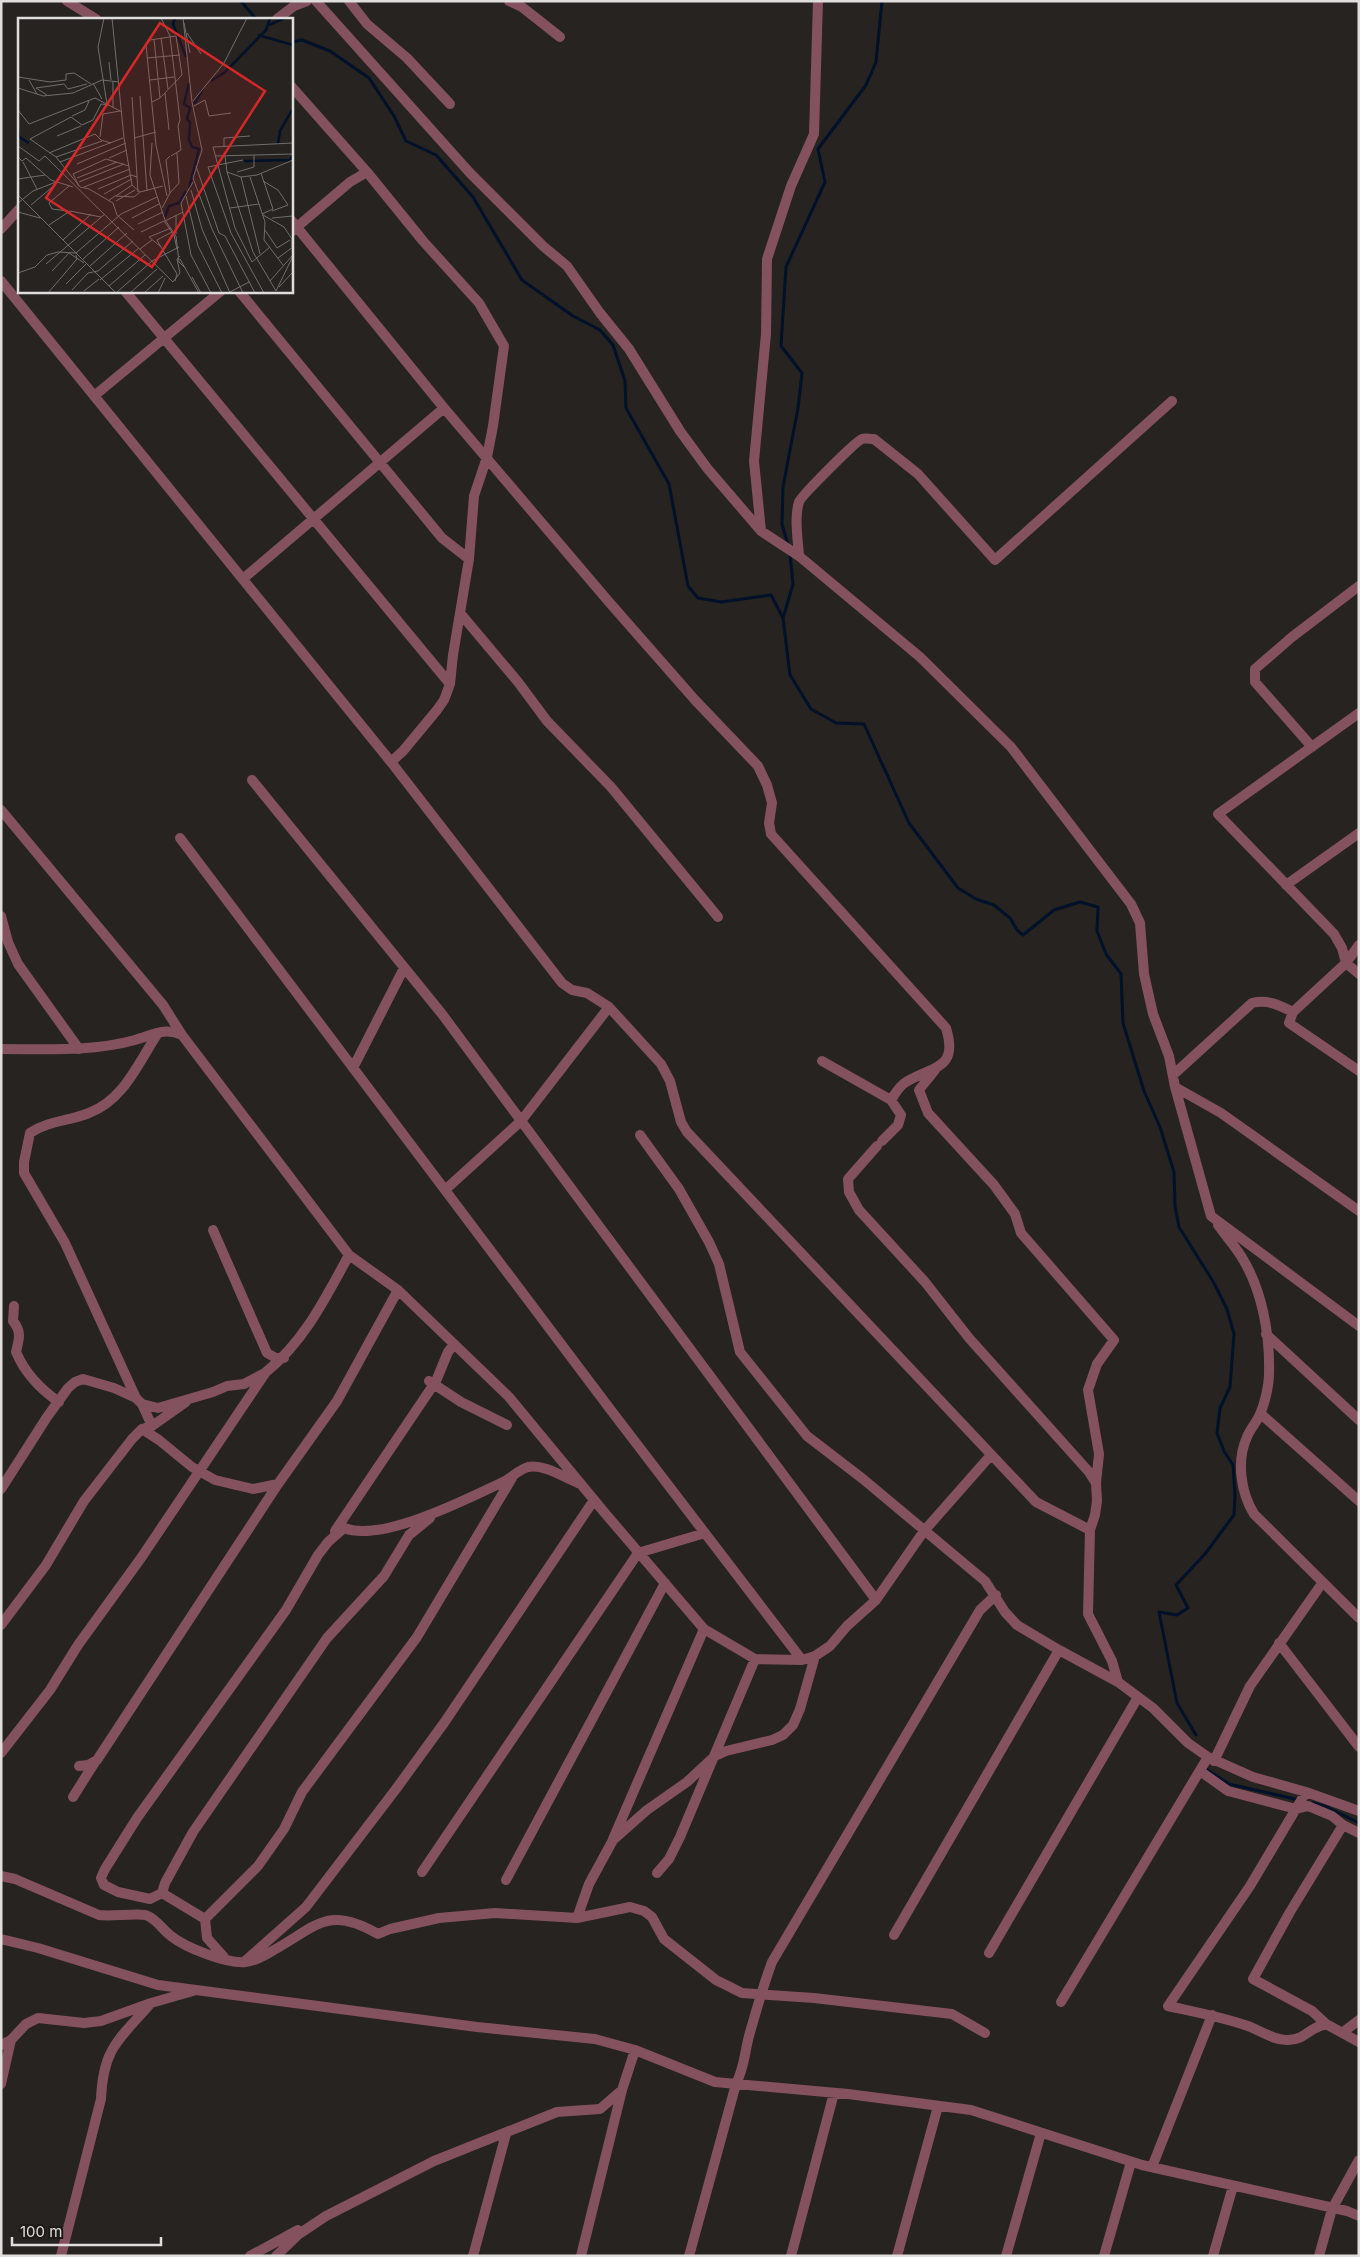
<svg xmlns="http://www.w3.org/2000/svg" width="1360" height="2257" viewBox="0 0 1360 2257" font-family="Inter,sans-serif">
	<style>
		.lines { fill: none; stroke-linecap: round; stroke-linejoin: round }
		.stream { stroke: #001129; stroke-width: 3 }
		.minor { stroke: #84515f; stroke-width: 10 }
		.inset-river { fill: none; stroke: #001129; stroke-width: 2.5 }
		.inset-road { fill: none; stroke: #706e6b; stroke-width: 1 }
		.view { fill: #d62828; fill-opacity: 0.15; stroke: #d62828; stroke-width: 2.5 }
		.inset-edge { fill: none; stroke: #e0dedc; stroke-width: 2.5 }
	</style>
	<rect width="100%" height="100%" fill="#262320"/>
	<g class="lines">
		<!-- stream -->
		<path class="stream" d="M241,1L256,19
			M291,42L302,40L330,51L369,78L394,116L406,141L436,155L473,197L522,280L573,316L600,330L613,345L625,381L626,408L669,484L688,586L698,598L721,602L771,595L783,618L790,675L811,709L836,723L864,724L909,823L958,888L976,899L994,905L1010,918L1017,930L1023,935L1054,910L1080,902L1098,907L1097,931L1106,954L1121,974L1123,1023L1144,1091L1160,1127L1174,1172L1175,1206L1179,1227L1214,1283L1227,1309L1234,1334L1230,1387L1220,1408L1217,1433L1224,1451L1233,1465L1235,1495L1234,1515L1205,1554L1176,1585L1188,1608L1177,1615L1159,1612L1177,1703L1196,1735
			M788,545L782,524L783,487L798,408L802,373L781,346L786,267L825,182L818,149L866,85L876,62L882,1
			M783,618L793,584L790,554
			M1206,1769L1229,1784L1299,1800
			M1313,1803L1325,1806L1359,1823"/>
		<!-- minor -->
		<path class="minor" d="M67,1L96,19
			M316,1L470,173L543,246L567,266L600,313L629,349L680,431L707,468L761,531L799,556L920,657L1011,747L1131,904L1140,923L1144,974L1153,1014L1169,1056L1175,1087L1211,1216L1359,1326
			M349,1L367,24L407,58L450,104
			M509,1L522,7L560,37
			M277,19L294,6L307,1
			M291,86L367,172L423,241L479,303L504,346L493,426L487,457L474,496L469,559L453,655L450,684L444,700L437,710L403,751L391,762
			M291,220L444,408L609,602L695,700L758,766L767,785L772,803L769,823L771,834L946,1028C959,1070 932,1066 906,1082C899,1086 895,1094 891,1100L901,1115L898,1125L882,1141
			M1,229L19,209
			M291,232L350,182L367,172
			M1,281L391,762L562,983L572,990L587,993L609,1007L661,1064L670,1081L681,1122L687,1132L1036,1502L1090,1530
			M125,291L450,684
			M239,291L442,538L469,559
			M94,396L221,291
			M761,531L754,461L766,334L767,259L791,186L814,134L818,1
			M799,556C798,540 794,518 799,502C801,496 856,441 862,439C865,438 870,439 874,439L918,474L995,560L1172,401
			M244,578L444,408
			M460,613L518,682L547,721L611,787L718,917
			M1359,713L1218,814L1334,934L1342,948L1346,963L1359,974
			M1312,747L1255,682V669L1292,637L1359,586
			M252,780L442,1014L876,1600
			M1,810L163,1005L182,1035L349,1255L398,1290L509,1397L604,1512L704,1629L755,1659L802,1660L815,1656L830,1646L847,1626L876,1600L924,1531L991,1455
			M180,838L610,1409L802,1660
			M1286,885L1359,833
			M1,916L8,942L18,964L79,1049
			M1359,945L1346,963L1293,1012L1289,1023L1359,1071
			M1,1049C45,1049 92,1052 135,1040C153,1035 164,1027 182,1035
			M822,1061L891,1100
			M353,1068L404,968
			M935,1070L919,1090L928,1113L994,1185L1015,1214L1021,1233L1114,1340L1097,1364L1088,1390L1099,1454L1096,1483
			M1173,1075L1252,1003C1267,999 1279,1005 1293,1012
			M1175,1087L1221,1113L1359,1211
			M640,1135L679,1189L709,1242L719,1264L740,1352L807,1436L863,1479L985,1581L1005,1612L1017,1625L1059,1650L1118,1682L1153,1708L1188,1743L1208,1757L1253,1777L1306,1792L1359,1811
			M877,1146L848,1179L849,1192L859,1210L925,1282L969,1338L1089,1472L1096,1483L1097,1501L1095,1515L1090,1530L1088,1614L1112,1661L1118,1682
			M445,1190L521,1121L609,1007
			M1218,1225C1225,1235 1234,1245 1241,1256C1262,1289 1270,1334 1269,1373C1269,1385 1265,1403 1260,1414C1257,1422 1250,1429 1247,1437C1236,1461 1241,1493 1254,1514L1359,1618
			M213,1230L267,1353L276,1358H284
			M14,1306L13,1321C22,1332 19,1339 16,1352C25,1373 40,1389 59,1402
			M1266,1334L1359,1420
			M429,1381L461,1402L507,1425
			M136,1398L65,1243L24,1173V1162L30,1133C48,1121 69,1121 89,1113C124,1100 138,1063 158,1033
			M142,1404L152,1426
			M1261,1414L1359,1501
			M142,1429L159,1440L192,1467L215,1480L253,1489L278,1484
			M1,1489L47,1417L68,1388L75,1382L83,1379L114,1388L136,1398L142,1404L158,1408L213,1392L227,1386L244,1384L265,1373
			M335,1531L436,1381L448,1352L454,1344
			M1,1625L46,1565L84,1501L132,1439L142,1429L152,1426L186,1402
			M1279,1643L1359,1747
			M1,1753L50,1690L78,1645L141,1558L266,1372C304,1342 326,1297 349,1255
			M1214,1761L1250,1686L1323,1582
			M79,1766L88,1765L97,1760L278,1484L337,1401L398,1290
			M1200,1771L1228,1791L1296,1809L1308,1806L1332,1816L1343,1825L1359,1833
			M1306,1792L1250,1886L1168,2006C1195,2012 1222,2017 1248,2026C1259,2030 1275,2041 1288,2040C1307,2039 1308,2028 1326,2024L1359,2042
			M73,1797L95,1762
			M613,1839L704,1629
			M422,1872L638,1553L705,1533
			M657,1873L669,1859L680,1837L755,1659
			M1,1876L15,1879L99,1915C112,1917 141,1912 148,1916C157,1920 163,1930 171,1936C186,1948 227,1964 246,1962C256,1961 265,1955 274,1950C317,1926 328,1905 378,1934L390,1929L439,1918L495,1913L577,1918L630,1907L644,1911L652,1917L664,1939L716,1980L742,1993L814,1998L952,2014L985,2033
			M506,1880L665,1583
			M162,1893L165,1883L193,1832L327,1638L384,1576L409,1535L430,1518
			M577,1918L589,1884L613,1840L647,1810L687,1782L715,1756L726,1751L772,1740L783,1735L793,1725L800,1709L815,1656
			M205,1919L258,1866L284,1829L302,1792L417,1637L512,1478
			M894,1935L1059,1650
			M1,1939L38,1948L158,1985L477,2027L595,2039L635,2050L715,2082L848,2094L971,2110L1142,2165L1347,2211L1359,2216
			M989,1953L1138,1697
			M224,1957L207,1938L205,1919L162,1893L150,1899L118,1892L104,1885L101,1878L105,1869L137,1818L286,1610L318,1555L328,1542L344,1528C382,1543 469,1498 505,1481C512,1477 520,1469 528,1467C544,1464 563,1477 578,1483
			M244,1962L306,1907L396,1789L444,1723L594,1500
			M1061,2002L1208,1757
			M1326,2024L1312,2011L1253,1979L1290,1912L1343,1825
			M1342,2033L1359,2020
			M1,2045L11,2040L26,2024L38,2018L84,2023L101,2021L151,2003L193,1991
			M1,2084L11,2040
			M1152,2167L1212,2015
			M61,2256L101,2099C103,2047 120,2039 151,2003
			M250,2256L298,2230
			M276,2256L299,2234L326,2216L434,2161L557,2112L600,2109L622,2090
			M473,2256L506,2134
			M581,2256L622,2090L635,2050
			M689,2256L736,2084C745,2065 744,2055 749,2036C756,2011 763,1986 772,1962L980,1610L996,1595
			M791,2256L834,2093
			M897,2256L938,2106
			M1006,2256L1041,2133
			M1104,2256L1131,2162
			M1213,2256L1233,2186
			M1319,2256L1332,2209L1359,2160"/>
	</g>
	<!-- overview -->
	<g transform="translate(18 18)">
		<rect width="275" height="275" fill="#262320"/>
		<path class="inset-river" d="M157,0L155,6L168,39M251,7L267,0M240,17L275,27M193,63L207,54L248,12L252,0M176,86L185,71M0,111L1,119L11,125M260,126L262,113L274,92M226,143L272,142L275,137M171,170L181,131L174,129L171,122L172,104L169,101L172,90L166,86L171,65M147,199L151,188L161,185L168,173"/>
		<path class="inset-road" d="M86,0L80,29L89,86M94,0L106,120L114,167L122,174L145,168M143,0L152,18L162,102L160,108L163,132L153,138M165,0L174,84L184,132L175,160L194,211L225,275M166,5L172,35M169,15L183,36M143,20L150,71M136,21L142,80M129,40L162,37M91,44L93,62M0,59L32,64L48,62V56L56,55L73,66M11,62L19,76M132,62L156,59M95,63V90M75,65L84,81M0,70L25,78L55,75L84,62L101,64M147,75L151,112M29,77L18,70L46,66L50,71L69,66M122,78L129,173M114,79L120,174M175,83L206,45L229,0M134,84L142,80L164,57L158,18L132,22L128,27L138,127L149,178M91,87L83,86L75,102L64,107L53,99L12,121L38,139L62,169L71,171L95,185L99,197L116,212M176,88L187,82L191,98L213,95M0,92L11,106L77,80L104,94M54,98L67,92L71,83M39,118L63,108M82,119L85,96L102,93M116,120L138,114M134,125L132,157L147,202L158,218L161,244L167,250M0,128L21,143L27,138L155,264L162,255L159,241L162,238M206,129V120L232,118M31,135L77,116L83,122L93,125M197,138L275,136M207,138L209,154L223,159L239,157L275,142M0,139L4,143L8,140L33,162L55,169M38,139L84,123M91,140L109,132M225,142L190,149L213,215L246,275M5,144L19,171M42,144L105,120M59,146L108,125M178,148L201,215L207,218L237,275M209,154L235,234L258,273M219,154L236,149V137M243,155L255,191L244,196M223,159L242,236M232,159L247,204L246,222L265,247M59,160L99,144M0,161L27,157M245,163L260,172L270,187L254,193M61,164L106,146M175,164L163,185L173,237L193,275M61,168L55,156L88,141L111,148M66,169L112,151M80,171L113,157L119,159M173,172L184,211L212,275M152,175L161,165L159,135M86,176L114,161M0,177L91,268M98,178L114,167M168,178L180,228L204,275M90,183L97,178L116,179L122,174M98,183L117,172M0,185L15,173L38,164M13,187L39,165M144,190L152,175L148,142L152,138M212,190L241,186M50,193L34,191L31,185L51,168M0,194L22,200M245,197L266,209L274,221V229M114,200L141,186M254,200L275,198M146,203L156,217L159,231M147,203L165,194M120,206L145,194M31,207L52,193L83,199M153,210L131,219L143,229L159,256L157,263M247,212L259,230L272,222M123,214L146,203M158,216V197M45,222L73,196M143,229L139,222L154,214M122,231L134,222M260,240L275,229M65,241L101,209M162,241L181,275M234,244L217,210L195,129L275,125M234,244L252,229M28,246L87,196M72,248L109,215M34,253L51,235L66,245M0,255L17,249L29,237L40,234L58,235L103,196L139,179M174,259L183,275M82,262L121,230M252,263L274,238M48,266L68,246M261,269L275,254M54,272L70,255L80,253L115,223M66,273L81,261M258,273L275,238M30,275L59,241L58,237M98,275L134,243L161,229M98,275L91,268L127,237M112,275L139,251M126,275L145,258M140,275L147,260M210,275L231,264"/>
		<path class="view" d="M142,5L247,73L134,249L28,180Z"/>
		<rect width="275" height="275" class="inset-edge"/>
	</g>
	<!-- border -->
	<rect width="1360" height="2257" fill="none" stroke="#e0dedc" stroke-width="5"/>
	<!-- scale -->
	<path d="M12 2237v8h149v-8" fill="none" stroke="#e0dedc" stroke-width="2.5"/>
	<text x="20" y="2237" font-size="15" fill="#e0dedc" stroke="#1d1a17" stroke-width="4" paint-order="stroke">100 m</text>
</svg>
